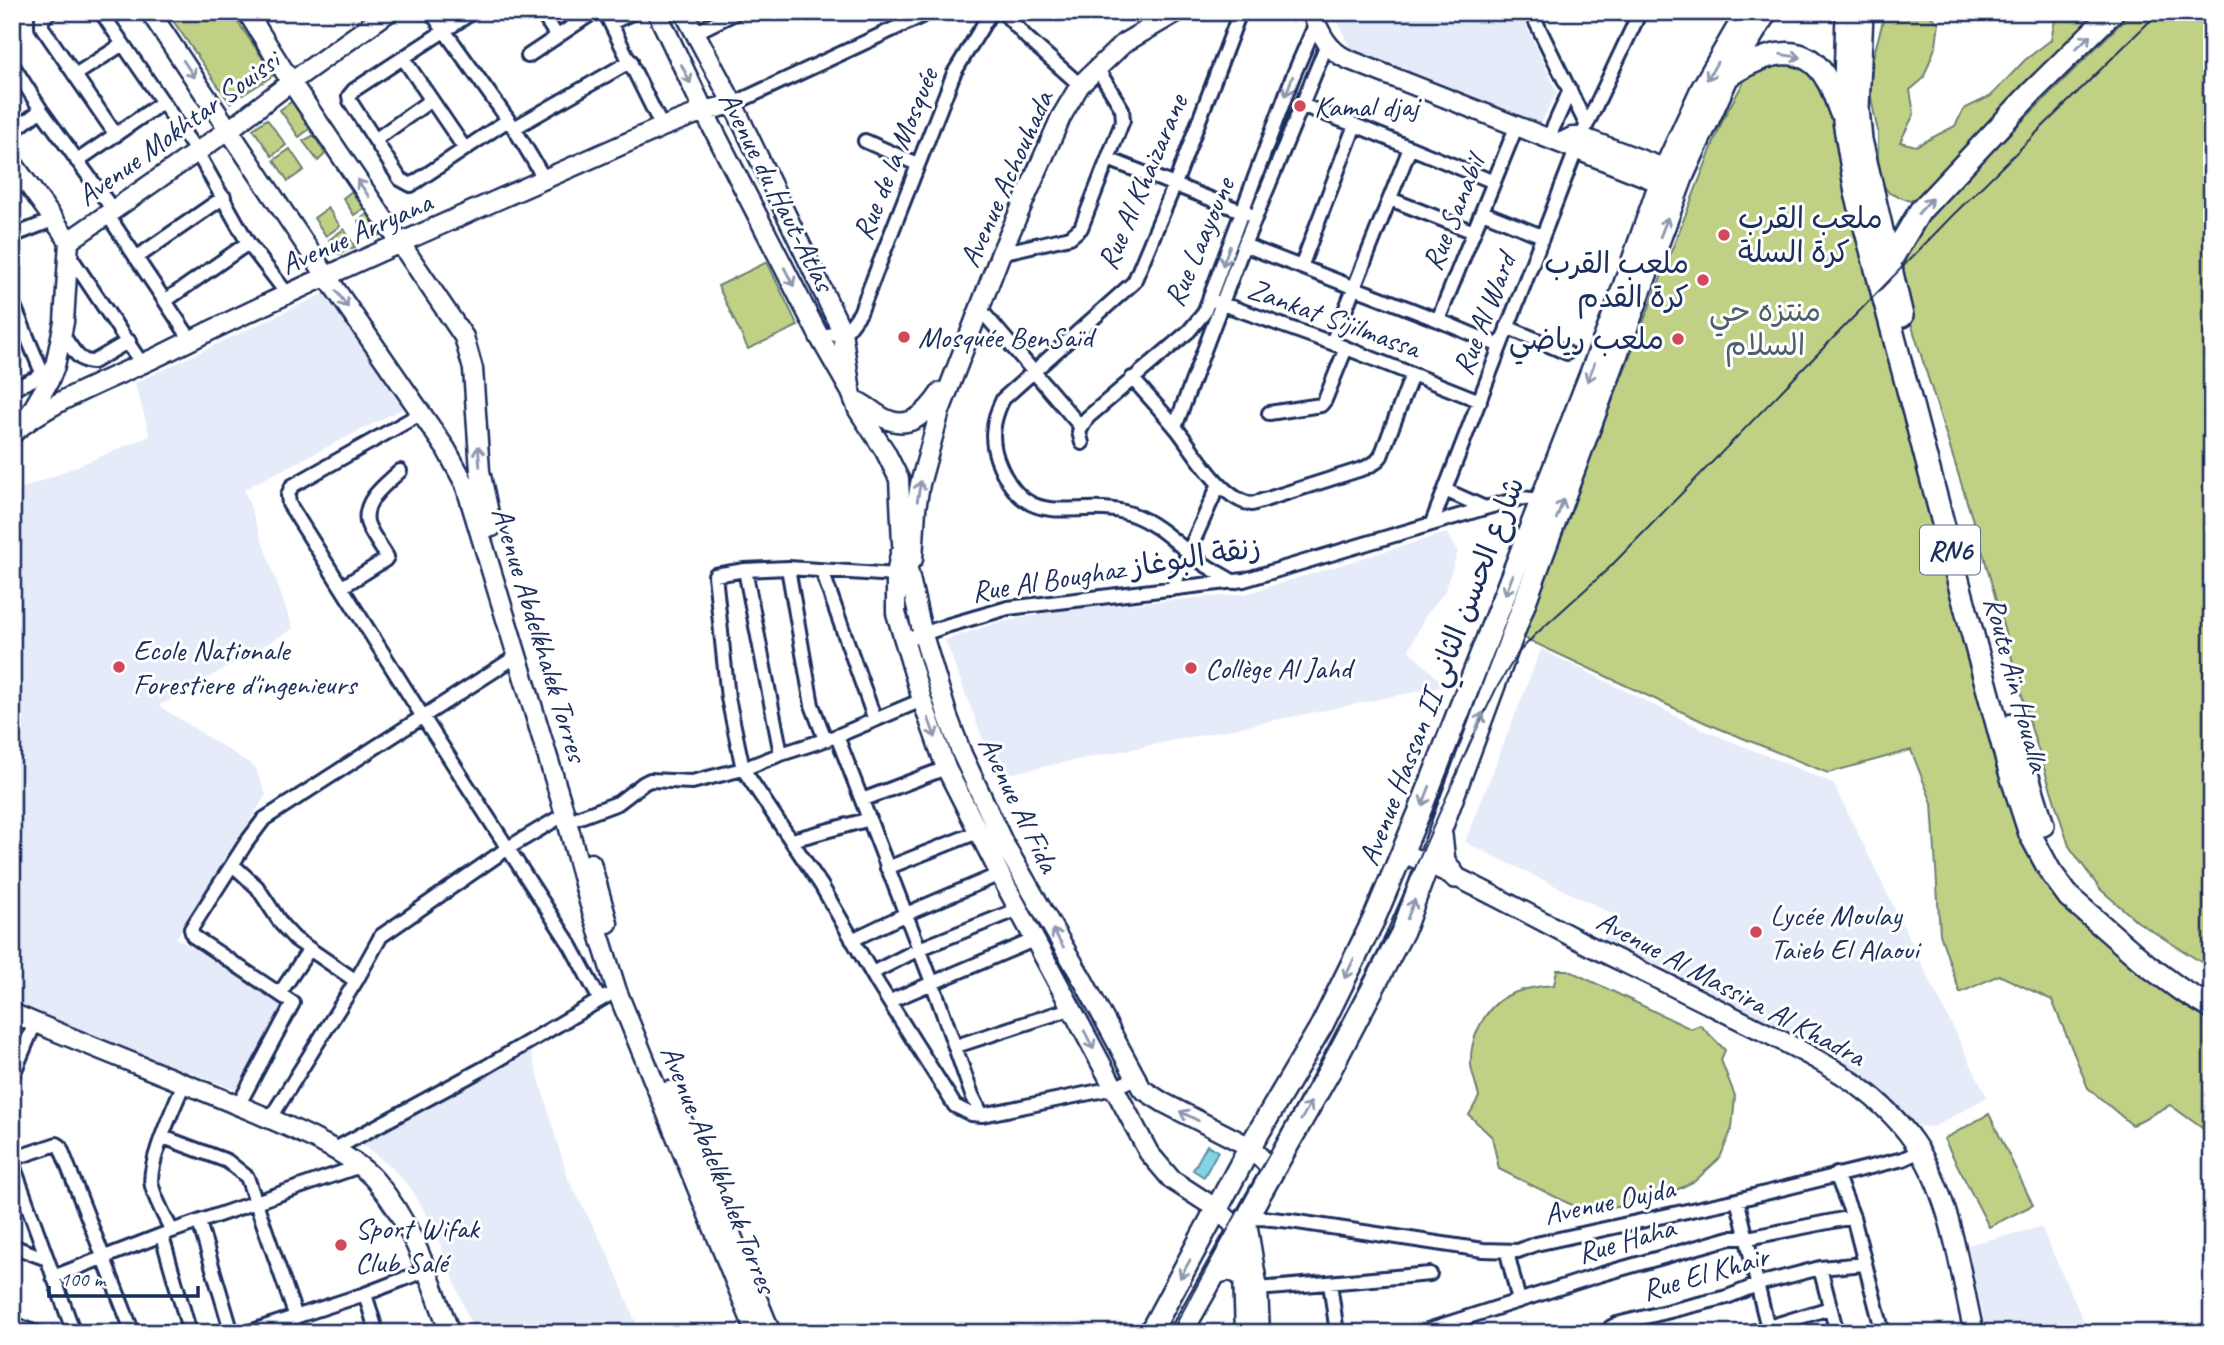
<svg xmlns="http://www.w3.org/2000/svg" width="2224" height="1345" viewBox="0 0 2224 1345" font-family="Caveat,'Playpen Sans Arabic',sans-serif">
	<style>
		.built { fill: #e6ebf9 }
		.green { fill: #c0d186; stroke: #6e8072; stroke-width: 2 }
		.water { fill: #84d3e1; stroke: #5a91ad; stroke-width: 2 }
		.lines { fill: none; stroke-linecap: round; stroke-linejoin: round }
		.street-casing { stroke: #1b2f5e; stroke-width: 18 }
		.secondary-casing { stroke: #1b2f5e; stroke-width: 23 }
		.highway-casing { stroke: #1b2f5e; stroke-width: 26 }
		.street { stroke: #fff; stroke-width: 12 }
		.secondary { stroke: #fff; stroke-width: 18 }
		.highway { stroke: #fff; stroke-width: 21 }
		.tram { stroke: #1b2f5e; stroke-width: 2 }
		.oneway { stroke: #8d97ae }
		.poi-dot { fill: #d1495b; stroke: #fff; stroke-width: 2.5 }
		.labels { text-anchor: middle; stroke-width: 6; stroke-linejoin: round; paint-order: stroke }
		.shield { fill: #fff; stroke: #5f6d8e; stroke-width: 2 }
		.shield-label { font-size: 28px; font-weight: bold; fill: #1b2f5e }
		.poi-label { font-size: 30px; fill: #1b2f5e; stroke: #fff; text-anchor: start }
		.street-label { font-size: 30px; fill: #1b2f5e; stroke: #fff }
		.park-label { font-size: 30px; fill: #4d606a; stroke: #fff }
	</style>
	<rect width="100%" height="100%" fill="#fff"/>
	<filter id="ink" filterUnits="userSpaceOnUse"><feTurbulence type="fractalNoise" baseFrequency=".0143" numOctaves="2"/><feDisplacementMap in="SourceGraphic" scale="14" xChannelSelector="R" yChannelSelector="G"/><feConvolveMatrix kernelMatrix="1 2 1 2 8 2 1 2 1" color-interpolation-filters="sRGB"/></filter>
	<g filter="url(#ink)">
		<!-- built -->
		<path class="built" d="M1334,12H1520L1557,92L1538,129L1352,54Z
			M327,292L408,406L244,489L293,629L159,706L255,767L266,795L176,938L289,1006L239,1091L26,1010L12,991V493L150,436L135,383Z
			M1446,533L1458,551L1444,593L1424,618L1409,650L1445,686L997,776L945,640L996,623L1070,609L1245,594Z
			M1541,649L1706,731L1833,783L1987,1097L1934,1127L1919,1126L1870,1085L1825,1053L1707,993L1601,944L1615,915L1465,842Z
			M530,1048L568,1179L610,1258L640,1333H474L433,1225L410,1187L392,1168L357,1140Z
			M2041,1227L2089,1333H1987L1967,1245Z"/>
		<!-- green -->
		<path class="green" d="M167,12H231L274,75L230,103Z
			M1882,12H1925L1939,23L1936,45L1923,79L1910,90L1914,114L1900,142L1916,146L1955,126L1964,109L1991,96L2025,60L2051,40L2056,15L2062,12H2108L2047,71L2015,93L2005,115L1935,188L1910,201L1889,193L1878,178V132L1870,93L1873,58L1884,17Z
			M2132,12H2212V969L2138,922L2100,889L2069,846L2029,721L1984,556L1900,288L1907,252L1928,215Z
			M1760,63H1789L1809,69L1839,118L2046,864L2212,1018V1135L2170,1105L2132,1125L2088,1088L2052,1000L1999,975L1960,993L1940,934L1932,803L1911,750L1828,773L1706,723L1520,636L1724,117L1746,78Z
			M294,100L313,126L299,137L280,110Z
			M267,119L286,145L272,156L253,129Z
			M314,135L325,154L318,161L303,141Z
			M290,149L304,170L288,181L274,160Z
			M352,191L357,200H366L369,205L354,215L343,198Z
			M328,208L340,226L326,236L314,218Z
			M371,211L386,232L371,239L358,221Z
			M344,229L355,247L339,254L329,240Z
			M767,262L798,326L748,349L718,286Z
			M1557,970H1568L1691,1029L1700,1025L1725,1050L1721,1060L1735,1096L1732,1128L1720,1158L1695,1181L1666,1195L1627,1207H1606L1580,1216L1572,1205L1499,1169L1492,1137L1469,1115L1479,1097C1477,1086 1472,1075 1471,1065C1469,1040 1485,1007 1507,996C1523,988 1538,986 1554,985Z
			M1989,1114L2033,1205L1989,1227L1944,1139Z"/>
		<!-- water -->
		<path class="water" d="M1207,1145L1218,1151L1204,1177L1193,1170Z"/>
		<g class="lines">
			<!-- street casing -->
			<g class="street-casing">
				<path id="street" d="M50,12L42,19V27L116,135
					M101,12L197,152L248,243L288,295
					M431,12L514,128L545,180
					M473,12L354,90L349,96L350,101L400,179L411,185L508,120
					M541,12L557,36
					M605,12L662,127
					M897,12L903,25
					M1003,12L1027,38L1080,85
					M1531,12L1586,124
					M611,23L634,12
					M694,33L737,12
					M528,56L594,12
					M403,58L465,149
					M12,64L41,110L113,210
					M75,75L123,44
					M733,104L930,12
					M1301,105L1355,125L1494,182
					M514,128L631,61
					M12,132L41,110
					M1549,137L1570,90
					M375,140L431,100
					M865,141L917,164
					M1108,159L1249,214
					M77,161L163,102
					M1390,199L1474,232
					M1482,212L1542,236
					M107,214L191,340
					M12,236L53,220
					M1244,245L1438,320L1500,346
					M68,253L142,364
					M1001,253L1070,237L1081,228L1123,120L1122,109L1097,68
					M136,258L224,197
					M1301,267L1355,125
					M12,301L43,375L49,381
					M165,301L248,243
					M1217,302L1346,348L1480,401
					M980,309L1081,427
					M1438,320L1517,125
					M1507,327L1567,353
					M62,334C71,346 78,363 93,362L129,341
					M820,338L849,328L860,313L954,73L991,12
					M1332,343L1410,148
					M1132,378C1147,395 1162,411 1176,428C1194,450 1221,500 1252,504L1365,468L1376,462L1381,456L1412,375
					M12,389L43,375
					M12,411L20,427
					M422,413L292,486L288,495L289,504L423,717L571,946L600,1000
					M1269,413L1321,405L1325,400L1346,348
					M1175,427L1244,245L1327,44
					M1082,443L1079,432L1087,418L1189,331L1204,313L1293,76L1316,23
					M1445,490L1485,508
					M1432,523L1581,137L1640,12
					M788,568L812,705L825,739
					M745,570L781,754
					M822,571L875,720
					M896,575L788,568L745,570L715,575L728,698L743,769L821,885L878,984L955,1106L971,1114L982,1115L1114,1088L1135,1078
					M1234,582C1223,575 1212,570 1201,562C1177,545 1161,525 1131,514C1078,496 1030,536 1000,466C989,442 992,421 1003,399L1134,282L1175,184L1240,12
					M342,587L385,560L387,557C381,546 370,533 367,522C363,500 386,484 400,471
					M1172,589L1219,484
					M903,641L949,625L1008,608L1244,580L1485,508L1521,498L1541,500
					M837,736L932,982L972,1095L982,1115
					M862,800L946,768
					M577,818L618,803L644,783L650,780L692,782L743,769L781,754L837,736L922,700
					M792,840L870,819
					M233,865L257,887L282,925L295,939L356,981
					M887,868L978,832
					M852,940L906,914L1000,874
					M872,973L919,949L1019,909
					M280,993L309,950
					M890,1001L1036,939
					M956,1046L1073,1008
					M12,1077L35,1023
					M238,1106L293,1003L193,936L191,929L246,843L264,819L517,656
					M270,1119L356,981L381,936L508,848L565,814
					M163,1137L227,1161L247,1177L296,1317
					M333,1150L486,1067L607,996
					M12,1159L57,1144L60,1146L133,1333
					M12,1162L74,1333
					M1836,1174L1853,1217L1883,1333
					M1737,1200C1749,1242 1756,1285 1768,1327
					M1243,1219L1262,1218L1291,1221L1483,1250L1518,1251L1536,1244L1737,1200L1903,1159L1920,1151
					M199,1222L232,1333
					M172,1231C165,1217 156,1202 152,1186C146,1166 175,1105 184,1083
					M162,1236L190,1333
					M12,1246L47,1259
					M1507,1252L1519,1301
					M1820,1268L1837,1333
					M53,1277L172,1231L360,1166
					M1330,1283L1337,1333
					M1258,1289L1430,1274
					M365,1294L377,1333
					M12,1323L36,1333
					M246,1333L365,1294L427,1270
					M1418,1333L1599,1275L1730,1238H1748L1853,1217
					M1608,1333L1611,1327L1617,1324L1727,1297L1762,1283L1820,1268L1865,1264
					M1749,1333L1830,1308"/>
			</g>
			<!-- secondary casing -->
			<g class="secondary-casing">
				<path id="secondary" d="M150,12L327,277L446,449L465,484L565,814L589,902L617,991L756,1333
					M247,12L291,82L464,337L473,369L480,471L492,527
					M657,12L704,111L820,338L851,392L858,410L885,451L899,479L902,543L923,635L948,717L962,754L1003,842L1084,982L1142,1089L1164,1103L1250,1147L1273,1170
					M684,12L733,104L842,331L850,385
					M1311,12C1320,32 1327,50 1347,59L1671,187
					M1562,142L1572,137H1581L1677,173
					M12,162L69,241L64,322L55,366L49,381L24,424
					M69,241L234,126L291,82L389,12
					M854,400C865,404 872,411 882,417C909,432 926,414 941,392
					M12,434C48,401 116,377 161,355C325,273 495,202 662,127L704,111L733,104
					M900,554L896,575V613L922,700L946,768L1006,886L1149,1153L1172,1180L1217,1209L1234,1225L1243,1274L1245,1333
					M913,559L916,509L920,484L940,411L1001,253L1061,117L1080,85L1124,43L1177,12
					M1402,853C1467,879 1529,915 1592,947C1639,970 1687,993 1734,1017C1800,1050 1871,1080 1914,1142C1952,1198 1959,1269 1974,1333
					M591,863L608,923
					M12,1013C84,1044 157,1072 230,1102C270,1119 347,1148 375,1180C413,1224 430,1279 450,1333
					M669,1091L709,1179L771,1333
					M1248,1229L1258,1289L1260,1333"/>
			</g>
			<!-- highway casing -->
			<g class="highway-casing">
				<path id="highway" d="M1847,12L1844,121L1856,193L1962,595L2010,772L2030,834L2050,871L2069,897L2147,965L2181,990L2212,1008
					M1862,12L1858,109L1861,140L1902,316
					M1730,75C1762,55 1804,37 1827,80C1833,89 1836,101 1840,111
					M1889,263L1920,211L2032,92L2113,12
					M2012,725L2043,825
					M1441,835L1444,861L1455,877
					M1216,1273L1228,1269L1243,1274
					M1150,1333L1250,1147L1322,1025L1374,919L1419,813L1513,573L1615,312L1665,169L1702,89L1747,12
					M1181,1333L1330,1070L1403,931L1683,175L1728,76L1766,12"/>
			</g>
			<!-- street -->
			<use href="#street" class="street"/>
			<!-- secondary -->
			<use href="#secondary" class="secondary"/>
			<!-- highway -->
			<use href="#highway" class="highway"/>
			<!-- tram -->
			<path class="tram" d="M1171,1333L1322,1058L1378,952L1471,741L1496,689L1518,653L1535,635L1608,569L1955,213L2159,12"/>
		</g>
		<!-- one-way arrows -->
		<defs><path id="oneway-shaft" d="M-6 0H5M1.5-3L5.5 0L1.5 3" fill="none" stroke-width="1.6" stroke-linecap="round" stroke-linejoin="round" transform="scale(1.75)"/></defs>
		<g class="oneway">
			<use href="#oneway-shaft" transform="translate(2083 42) rotate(-44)"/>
			<use href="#oneway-shaft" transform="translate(1791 56) rotate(9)"/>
			<use href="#oneway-shaft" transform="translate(189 69) rotate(56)"/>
			<use href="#oneway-shaft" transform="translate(1712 71) rotate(120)"/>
			<use href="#oneway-shaft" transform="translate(686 74) rotate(64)"/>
			<use href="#oneway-shaft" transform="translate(1289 86) rotate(111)"/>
			<use href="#oneway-shaft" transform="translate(363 188) rotate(-124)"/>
			<use href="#oneway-shaft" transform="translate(1925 206) rotate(-48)"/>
			<use href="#oneway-shaft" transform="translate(1664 227) rotate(-69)"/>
			<use href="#oneway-shaft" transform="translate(1226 256) rotate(110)"/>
			<use href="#oneway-shaft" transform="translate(789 277) rotate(63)"/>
			<use href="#oneway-shaft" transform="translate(342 299) rotate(55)"/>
			<use href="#oneway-shaft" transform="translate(1591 372) rotate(111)"/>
			<use href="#oneway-shaft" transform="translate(479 456) rotate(-94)"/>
			<use href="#oneway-shaft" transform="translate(919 491) rotate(-80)"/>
			<use href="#oneway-shaft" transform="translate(1560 509) rotate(-70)"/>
			<use href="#oneway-shaft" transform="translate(1509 585) rotate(111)"/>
			<use href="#oneway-shaft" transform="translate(1479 722) rotate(-68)"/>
			<use href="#oneway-shaft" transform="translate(932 728) rotate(70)"/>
			<use href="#oneway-shaft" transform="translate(1426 796) rotate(111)"/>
			<use href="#oneway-shaft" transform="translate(1411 909) rotate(-69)"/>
			<use href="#oneway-shaft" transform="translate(1058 938) rotate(-121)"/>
			<use href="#oneway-shaft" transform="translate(1349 969) rotate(116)"/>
			<use href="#oneway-shaft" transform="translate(1089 1040) rotate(63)"/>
			<use href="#oneway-shaft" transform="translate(1306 1111) rotate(-61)"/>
			<use href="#oneway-shaft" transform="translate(1189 1116) rotate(-153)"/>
			<use href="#oneway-shaft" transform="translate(1185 1269) rotate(119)"/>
		</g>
	</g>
	<!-- markers -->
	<g class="poi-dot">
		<circle cx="1300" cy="106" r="7"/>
		<circle cx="1724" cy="235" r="7"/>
		<circle cx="1703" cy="280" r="7"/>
		<circle cx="904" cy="337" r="7"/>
		<circle cx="1678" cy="339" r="7"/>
		<circle cx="119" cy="667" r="7"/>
		<circle cx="1191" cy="668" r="7"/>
		<circle cx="1756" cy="932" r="7"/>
		<circle cx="341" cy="1245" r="7"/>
	</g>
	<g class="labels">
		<!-- shield labels -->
		<rect class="shield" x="1920" y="525.5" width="60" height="49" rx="5"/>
		<g class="shield-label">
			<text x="1950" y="560">RN6</text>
		</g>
		<!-- poi labels -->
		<g class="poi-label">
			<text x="1314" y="116">Kamal djaj</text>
			<text x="1738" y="228">ملعب القرب<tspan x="1738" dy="34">كرة السلة</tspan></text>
			<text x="1689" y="273" text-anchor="end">ملعب القرب<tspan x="1689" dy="34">كرة القدم</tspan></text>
			<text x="918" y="347">Mosquée BenSaïd</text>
			<text x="1664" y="349" text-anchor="end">ملعب رياضي</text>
			<text x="133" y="660">Ecole Nationale<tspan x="133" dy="34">Forestiere d'ingenieurs</tspan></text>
			<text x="1205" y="678">Collège Al Jahd</text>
			<text x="1770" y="925">Lycée Moulay<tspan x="1770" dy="34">Taieb El Alaoui</tspan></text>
			<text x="355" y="1238">Sport Wifak<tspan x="355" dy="34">Club Salé</tspan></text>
		</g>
		<!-- street labels -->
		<g class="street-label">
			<text transform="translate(178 128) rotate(-36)" y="10">Avenue Mokhtar Souissi</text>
			<text transform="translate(895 154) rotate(-68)" y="10">Rue de la Mosquée</text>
			<text transform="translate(1006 179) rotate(-66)" y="10">Avenue Achouhada</text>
			<text transform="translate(1142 182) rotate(-67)" y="10">Rue Al Khaizarane</text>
			<text transform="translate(777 191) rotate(63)" y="10">Avenue du Haut-Atlas</text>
			<text transform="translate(1453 213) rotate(-68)" y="10">Rue Sanabil</text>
			<text transform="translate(356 233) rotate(-24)" y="10">Avenue Arryana</text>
			<text transform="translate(1199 242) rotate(-67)" y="10">Rue Laayoune</text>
			<text transform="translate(1484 314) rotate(-69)" y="10">Rue Al Ward</text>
			<text transform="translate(1334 318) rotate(20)" y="10">Zankat Sijilmassa</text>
			<text transform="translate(1116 569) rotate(-9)" y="10">Rue Al Boughaz زنقة البوغاز</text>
			<text transform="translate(540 634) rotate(73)" y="10">Avenue Abdelkhalek Torres</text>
			<text transform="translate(1441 671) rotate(-69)" y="10">Avenue Hassan II شارع الحسن الثاني</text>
			<text transform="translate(2017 684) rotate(75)" y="10">Route Aïn Houalla</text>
			<text transform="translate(1019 804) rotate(64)" y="10">Avenue Al Fida</text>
			<text transform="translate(1731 988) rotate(28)" y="10">Avenue Al Massira Al Khadra</text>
			<text transform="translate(719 1169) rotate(68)" y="10">Avenue Abdelkhalek Torres</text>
			<text transform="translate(1609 1201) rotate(-12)" y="10">Avenue Oujda</text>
			<text transform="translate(1626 1240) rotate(-16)" y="10">Rue Haha</text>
			<text transform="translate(1705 1273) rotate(-16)" y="10">Rue El Khair</text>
		</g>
		<!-- park labels -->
		<g class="park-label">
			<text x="1765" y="321">منتزه حي<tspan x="1765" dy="34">السلام</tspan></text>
		</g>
	</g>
	<!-- margin -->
	<rect width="2224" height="1345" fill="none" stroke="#fff" stroke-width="42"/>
	<rect x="21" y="21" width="2182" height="1303" fill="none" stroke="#1b2f5e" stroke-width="2.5" filter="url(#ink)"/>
	<!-- scale -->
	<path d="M49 1286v10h149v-10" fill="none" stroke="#1b2f5e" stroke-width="3.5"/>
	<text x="60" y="1286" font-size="21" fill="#1b2f5e" stroke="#ffffff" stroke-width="5" paint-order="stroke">100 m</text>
</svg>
